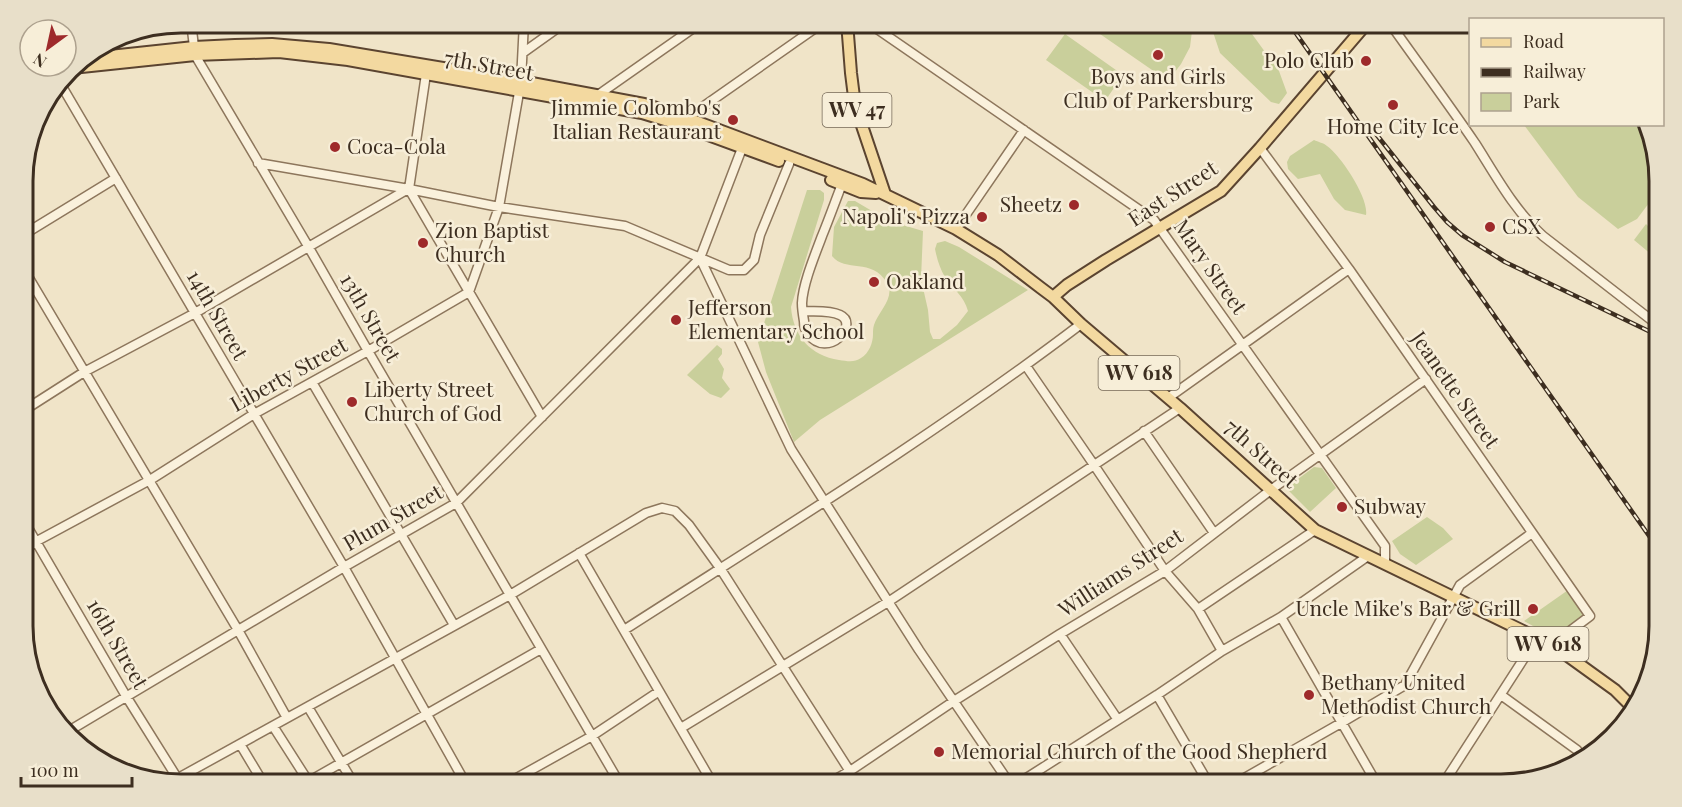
<svg xmlns="http://www.w3.org/2000/svg" width="1682" height="807" viewBox="0 0 1682 807" font-family="'Playfair Display',serif">
	<style>
		.green { fill: #c9cf9b }
		.lines { fill: none; stroke-linecap: round; stroke-linejoin: round }
		.minor-casing { stroke: #8d765c; stroke-width: 11 }
		.major-casing { stroke: #5b4430; stroke-width: 14 }
		.minor { stroke: #faf1dc; stroke-width: 8 }
		.major { stroke: #f3d9a0; stroke-width: 10 }
		.rail-casing { stroke: #3d2e20; stroke-width: 4.5 }
		.rail { stroke: #f7eed8; stroke-width: 2; stroke-dasharray: 7; stroke-linecap: butt }
		.poi-dot { fill: #9e2a2b; stroke: #f7eed8; stroke-width: 2 }
		.labels { text-anchor: middle; stroke-width: 5; stroke-linejoin: round; paint-order: stroke }
		.shield { fill: #f7eed8; stroke: #756857; stroke-width: 1.5 }
		.shield-label { font-size: 20px; font-weight: bold; fill: #3d2e20 }
		.poi-label { font-size: 21px; fill: #3d2e20; stroke: #f7eed8; text-anchor: start }
		.street-label { font-size: 21px; fill: #3d2e20; stroke: #f7eed8 }
		.rim { fill: none; stroke: #3d2e20; stroke-width: 3 }
	</style>
	<rect width="100%" height="100%" fill="#f0e4c8"/>
	<!-- green -->
	<path class="green" d="M1087,23V22L1193,23L1190,47L1181,64L1168,81L1087,25Z
		M1210,23H1244L1279,71L1287,93L1279,104L1271,102L1220,53Z
		M1065,34L1123,75L1105,101L1046,60Z
		M1524,125H1643L1658,161V191L1637,219L1618,229L1578,197Z
		M1314,140C1318,142 1324,143 1327,146C1341,156 1369,198 1366,215L1345,210L1334,199L1320,174L1298,179L1288,169L1287,162L1290,156Z
		M807,190H820L824,193V200L791,307C793,336 811,356 839,360C847,361 854,363 861,358C869,353 873,343 873,334C873,331 873,328 874,325C878,312 896,297 887,283C872,257 845,273 832,256L834,227L848,201H855L889,221L923,231L921,279L928,310L930,332L933,339H940L957,325L968,311C964,296 953,289 945,277C940,269 937,259 935,249L937,243L945,241L959,247L1028,290L820,420L794,442L766,372L758,342Z
		M1646,224L1658,236V260L1634,240Z
		M717,345L722,349V354L718,359L724,369L722,378L730,389L721,398L710,394L687,375Z
		M1314,467L1322,468L1336,488L1310,512L1286,488Z
		M1427,517L1443,528L1453,539L1416,565L1400,554L1392,541Z
		M1571,588L1590,616L1558,640L1524,621Z"/>
	<g class="lines">
		<!-- minor casing -->
		<g class="minor-casing">
			<path id="minor" d="M191,22L195,55L308,246L368,351L620,784
				M867,22L1154,220L1385,546V564
				M1389,22C1418,63 1447,102 1475,143C1496,176 1514,210 1543,236L1659,326
				M524,52L566,22
				M60,83L344,567L466,784
				M598,95L702,22
				M684,120L824,22
				M1260,148L1349,269L1590,616L1558,640L1554,646
				M258,163L409,189L499,207L625,226L729,270H744L754,260L760,235L789,164
				M409,189L542,417
				M409,189L426,74
				M956,229L1024,130
				M23,235L116,178
				M700,258L791,449L919,650L1010,784
				M23,268L238,630L287,718
				M803,311C814,312 829,310 840,315C860,324 828,360 808,334C805,329 804,327 804,321C803,315 802,309 802,303C803,283 815,255 822,236C829,219 835,202 842,184
				M1026,366L1094,465L1165,571L1198,609L1222,651
				M312,382L454,625
				M1168,398L1349,269
				M23,411L84,372L195,313L408,189
				M1144,431L1214,533
				M24,521L126,696L181,784
				M24,550L37,541L150,480L254,414L368,351L469,292L499,207L521,81L524,22
				M579,553L713,784
				M1198,609L1315,530
				M1281,617L1377,784
				M624,630C778,531 935,435 1081,324
				M1060,634L1118,720
				M1157,695L1209,784
				M1501,695L1577,750
				M308,707L354,784
				M273,726L310,784
				M681,728L888,602L1180,408
				M67,732L344,567L456,503L700,258L744,143
				M240,744L264,784
				M171,782L510,595L646,513L662,508L675,511L689,525L720,568L858,784
				M304,784L541,649
				M506,784L592,736L658,692
				M827,784L850,771L954,701L1060,634L1165,571L1272,489L1426,379
				M1017,784L1157,695L1222,651L1281,617L1368,556
				M1234,784L1341,723L1405,685L1460,585L1532,533
				M1443,784L1537,638"/>
		</g>
		<!-- major casing -->
		<g class="major-casing">
			<path id="major" d="M847,22L851,73L855,105L885,194
				M82,59L194,47L235,45L272,44L329,49L521,81L644,104L687,118L863,184L956,229L998,255L1041,288L1053,297L1081,324L1180,408L1315,530L1554,646L1615,690L1633,708
				M72,68L195,55L279,52L348,60L642,113L678,124L779,161
				M831,180L861,192L876,193
				M1053,297L1067,285L1106,260L1221,191L1260,148L1368,22"/>
		</g>
		<!-- minor -->
		<use href="#minor" class="minor"/>
		<!-- major -->
		<use href="#major" class="major"/>
		<!-- rail casing -->
		<g class="rail-casing">
			<path id="rail" d="M1288,22L1659,550
				M1376,134L1434,207L1447,222L1462,235L1505,262L1659,336"/>
		</g>
		<!-- rail -->
		<use href="#rail" class="rail"/>
	</g>
	<!-- markers -->
	<g class="poi-dot">
		<circle cx="1158" cy="55" r="6"/>
		<circle cx="1366" cy="61" r="6"/>
		<circle cx="1393" cy="105" r="6"/>
		<circle cx="733" cy="120" r="6"/>
		<circle cx="335" cy="147" r="6"/>
		<circle cx="1074" cy="205" r="6"/>
		<circle cx="982" cy="217" r="6"/>
		<circle cx="1490" cy="227" r="6"/>
		<circle cx="423" cy="243" r="6"/>
		<circle cx="874" cy="282" r="6"/>
		<circle cx="676" cy="320" r="6"/>
		<circle cx="352" cy="402" r="6"/>
		<circle cx="1342" cy="507" r="6"/>
		<circle cx="1533" cy="609" r="6"/>
		<circle cx="1309" cy="695" r="6"/>
		<circle cx="939" cy="752" r="6"/>
	</g>
	<g class="labels">
		<!-- shield labels -->
		<g class="shield">
			<rect x="822.5" y="93" width="69" height="34" rx="4.5"/>
			<rect x="1098.5" y="356" width="81" height="34" rx="4.5"/>
			<rect x="1507.5" y="627" width="81" height="34" rx="4.5"/>
		</g>
		<g class="shield-label">
			<text x="857" y="117">WV 47</text>
			<text x="1139" y="380">WV 618</text>
			<text x="1548" y="651">WV 618</text>
		</g>
		<!-- poi labels -->
		<g class="poi-label">
			<text x="1354" y="68" text-anchor="end">Polo Club</text>
			<text x="1158" y="84" text-anchor="middle">Boys and Girls<tspan x="1158" dy="24">Club of Parkersburg</tspan></text>
			<text x="721" y="115" text-anchor="end">Jimmie Colombo's<tspan x="721" dy="24">Italian Restaurant</tspan></text>
			<text x="1393" y="134" text-anchor="middle">Home City Ice</text>
			<text x="347" y="154">Coca-Cola</text>
			<text x="1062" y="212" text-anchor="end">Sheetz</text>
			<text x="970" y="224" text-anchor="end">Napoli's Pizza</text>
			<text x="1502" y="234">CSX</text>
			<text x="435" y="238">Zion Baptist<tspan x="435" dy="24">Church</tspan></text>
			<text x="886" y="289">Oakland</text>
			<text x="688" y="315">Jefferson<tspan x="688" dy="24">Elementary School</tspan></text>
			<text x="364" y="397">Liberty Street<tspan x="364" dy="24">Church of God</tspan></text>
			<text x="1354" y="514">Subway</text>
			<text x="1521" y="616" text-anchor="end">Uncle Mike's Bar &amp; Grill</text>
			<text x="1321" y="690">Bethany United<tspan x="1321" dy="24">Methodist Church</tspan></text>
			<text x="951" y="759">Memorial Church of the Good Shepherd</text>
		</g>
		<!-- street labels -->
		<g class="street-label">
			<text transform="translate(489 66) rotate(10)" y="7">7th Street</text>
			<text transform="translate(1173 194) rotate(-33)" y="7">East Street</text>
			<text transform="translate(1210 267) rotate(55)" y="7">Mary Street</text>
			<text transform="translate(217 315) rotate(60)" y="7">14th Street</text>
			<text transform="translate(370 318) rotate(60)" y="7">13th Street</text>
			<text transform="translate(289 375) rotate(-29)" y="7">Liberty Street</text>
			<text transform="translate(1455 390) rotate(55)" y="7">Jeanette Street</text>
			<text transform="translate(1261 454) rotate(42)" y="7">7th Street</text>
			<text transform="translate(393 518) rotate(-30)" y="7">Plum Street</text>
			<text transform="translate(1121 573) rotate(-33)" y="7">Williams Street</text>
			<text transform="translate(117 644) rotate(60)" y="7">16th Street</text>
		</g>
	</g>
	<!-- crop -->
	<path d="M0 0H1682V807H0ZM181 33H1501A148 148 0 0 1 1649 181V626A148 148 0 0 1 1501 774H181A148 148 0 0 1 33 626V181A148 148 0 0 1 181 33Z" fill="#e8dfc9" fill-rule="evenodd"/>
	<path class="rim" d="M181 33H1501A148 148 0 0 1 1649 181V626A148 148 0 0 1 1501 774H181A148 148 0 0 1 33 626V181A148 148 0 0 1 181 33Z"/>
	<!-- legend -->
	<rect x="1469" y="18" width="195" height="108" fill="#f7eed8" stroke="#ada18e" stroke-width="1.5"/>
	<rect x="1481" y="38" width="30" height="9" fill="#f3d9a0" stroke="#ada18e" stroke-width="1.5"/>
	<text x="1523" y="48" font-size="18" fill="#3d2e20">Road</text>
	<rect x="1481" y="68" width="30" height="9" fill="#3d2e20" stroke="#ada18e" stroke-width="1.5"/>
	<text x="1523" y="78" font-size="18" fill="#3d2e20">Railway</text>
	<rect x="1481" y="93" width="30" height="18" fill="#c9cf9b" stroke="#ada18e" stroke-width="1.5"/>
	<text x="1523" y="108" font-size="18" fill="#3d2e20">Park</text>
	<!-- north arrow -->
	<g transform="translate(48 48) rotate(213)"><circle r="28" fill="#f7eed8" stroke="#ada18e" stroke-width="1.5"/>
	<path d="M0-4.5L10 22L0 15L-10 22Z" fill="#9e2a2b"/>
	<text y="-9" font-size="16" font-weight="bold" text-anchor="middle" fill="#3d2e20">N</text>
	</g>
	<!-- scale -->
	<path d="M21 777v9h111v-9" fill="none" stroke="#3d2e20" stroke-width="3"/>
	<text x="30" y="777" font-size="18" fill="#3d2e20" stroke="#f7eed8" stroke-width="4.5" paint-order="stroke">100 m</text>
</svg>
